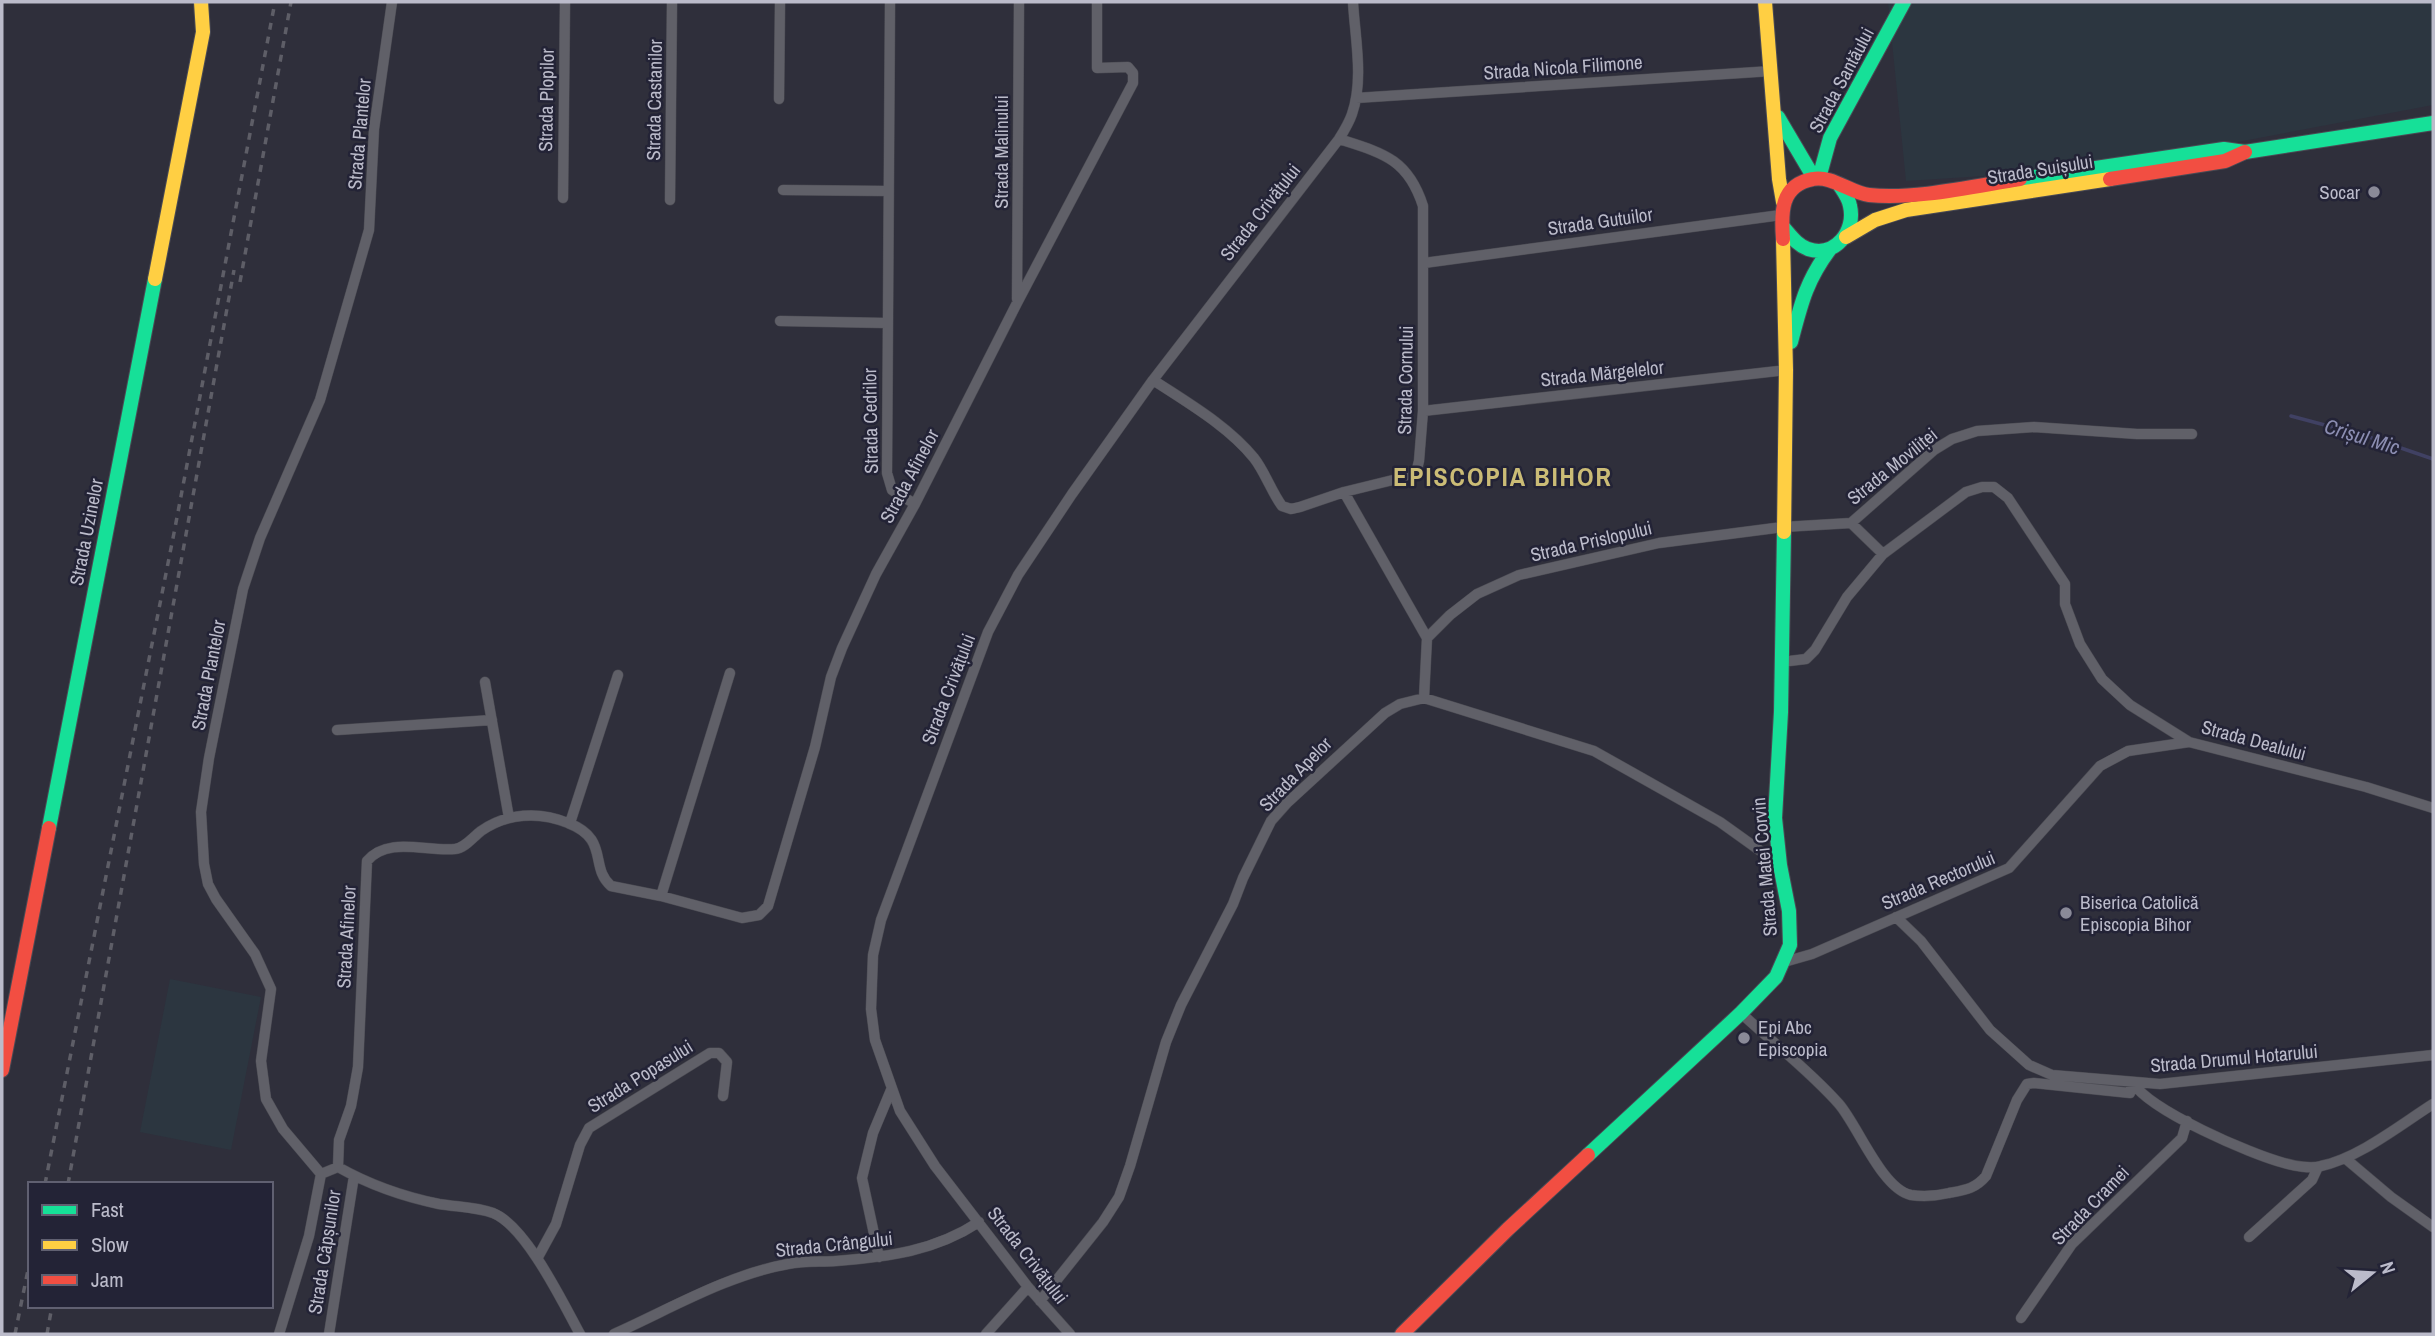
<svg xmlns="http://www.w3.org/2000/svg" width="2435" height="1336" viewBox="0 0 2435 1336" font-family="'Archivo Narrow',sans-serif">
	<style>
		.green { fill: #2c3640 }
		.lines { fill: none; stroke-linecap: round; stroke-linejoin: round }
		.stream { stroke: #404163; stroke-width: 3.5 }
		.street-casing { stroke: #4a4a52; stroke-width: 11 }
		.fast-casing { stroke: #4a4a54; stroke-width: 16 }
		.slow-casing { stroke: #4a4a54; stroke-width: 16 }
		.jam-casing { stroke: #4a4a54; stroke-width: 16 }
		.street { stroke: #606068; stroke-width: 10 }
		.fast { stroke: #16e098; stroke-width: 14 }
		.slow { stroke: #ffcf43; stroke-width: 14 }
		.jam { stroke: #f24e42; stroke-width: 14 }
		.rail { stroke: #5e5e67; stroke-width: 3.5; stroke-dasharray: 7 7; stroke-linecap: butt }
		.poi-dot { fill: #8a8a98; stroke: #232336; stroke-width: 2.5 }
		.labels { text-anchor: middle; stroke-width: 5; stroke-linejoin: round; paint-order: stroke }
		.street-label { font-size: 19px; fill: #bbbbca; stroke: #232336 }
		.poi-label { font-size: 19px; fill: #bbbbca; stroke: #232336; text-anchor: start }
		.water-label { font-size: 21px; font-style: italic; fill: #8c8eb2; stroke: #232336 }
		.district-label { font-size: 26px; font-weight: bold; letter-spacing: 2px; fill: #cbbc76; stroke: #232336 }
	</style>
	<rect width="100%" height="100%" fill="#2f2f3b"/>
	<!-- green -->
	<path class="green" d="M1888,2H2433V105L2216,146L2059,171L1906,181Z
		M170,979L261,997L231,1150L140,1132Z"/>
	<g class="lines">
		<!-- stream -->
		<path class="stream" d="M2291,416L2366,436L2433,459"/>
		<!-- street casing -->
		<g class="street-casing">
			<path id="street" d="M890,2L887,473L892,490L915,504
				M1356,98L1772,71
				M779,99L780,2
				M783,190L888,191
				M563,198L565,2
				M670,200L672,2
				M1424,263L1781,215
				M1017,299L1019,2
				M780,321L887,323
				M1153,380C1188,403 1228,426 1254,458C1265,472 1271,491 1282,506L1291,509L1300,507L1344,492L1401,478L1417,469L1419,461L1423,411V206C1408,159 1383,153 1339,139
				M1423,411L1786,370
				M1344,492L1427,638
				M1851,523L1883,554
				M1781,662L1806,659L1815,650L1847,597L1883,554L1966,492L1982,487H1994L2008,498L2065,584V604L2080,644L2102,679L2130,705L2189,742L2366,787L2433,808
				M485,682L509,818
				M1424,698L1427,638L1450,615L1477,594L1519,575L1659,543L1783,527L1851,523L1934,450L1952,439L1977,431L2034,427L2137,434H2192
				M337,730L492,720
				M570,823L618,675
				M661,896L730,673
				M1896,917L1921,941L1990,1030L2029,1065L2052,1075L2160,1084L2433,1055
				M1784,962L1812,954L2009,868L2100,766L2128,751L2189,742
				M1741,1013C1773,1043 1810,1071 1839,1104C1858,1126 1882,1189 1911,1195C1924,1197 1936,1196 1949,1193C1965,1190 1975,1189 1986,1176L2017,1100L2027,1084L2034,1083L2130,1093L2133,1083
				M2133,1083C2151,1111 2250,1154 2284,1163C2294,1166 2311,1169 2321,1166C2359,1158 2400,1125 2433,1104
				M2346,1159L2391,1197L2433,1227
				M338,1167L339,1140L351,1106L358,1067L367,861C388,836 426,852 455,849C465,848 473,837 481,831C507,813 539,811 568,823C610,839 589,867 611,886L661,896L742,918L759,915L768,906L815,747L831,677L842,648L876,574L915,504L1017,303L1133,83V73L1128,67L1097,68V2
				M321,1174L338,1167C368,1184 405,1197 439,1204C457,1207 476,1207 493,1213C526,1226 563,1303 580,1334
				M2249,1237L2312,1180L2318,1167
				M538,1257L556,1224L580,1145L589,1128L710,1053H719L727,1062L723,1096
				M879,1257L862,1178L873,1133L891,1090
				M1040,1301L1103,1222L1119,1197L1130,1166L1166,1042L1181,1005L1233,904L1243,878L1271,821L1287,803L1385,713L1400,704L1424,698L1594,751L1720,822L1780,865
				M2021,1318L2072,1244L2182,1138L2187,1121
				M279,1334L309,1236L321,1174L283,1129L266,1099L261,1061L271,989L255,954L216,899L208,884L204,864L201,812L209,758L243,589L260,538L320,400L369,230L374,129L392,2
				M329,1334L354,1176
				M614,1334C670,1309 727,1275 788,1264C804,1261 820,1262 836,1261C888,1257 935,1251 979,1222
				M986,1334L1028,1287
				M1070,1334L1028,1287L935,1166L900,1111L875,1040L871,1009L873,955L881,920L988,632L1018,575L1072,494L1153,380L1339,139C1344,131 1349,123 1352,114C1364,79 1355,38 1353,2"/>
		</g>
		<!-- fast casing -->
		<g class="fast-casing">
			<path id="fast" d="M1778,117L1814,178
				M1819,178L1830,138L1904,2
				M2020,179L2224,149L2245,152L2433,123
				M1783,227C1791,236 1797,245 1808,249C1835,258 1856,231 1850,206C1849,199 1844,192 1840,186
				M1791,342C1801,304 1806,281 1830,249
				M49,828L155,279
				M1588,1155L1741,1013L1776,977L1790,945L1789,911L1780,865L1775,818L1781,712L1784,532"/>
		</g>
		<!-- slow casing -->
		<g class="slow-casing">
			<path id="slow" d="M1765,2L1779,179L1783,202
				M1846,237L1875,220L1906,210L2110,179
				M1783,239L1786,370L1784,532
				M155,279L203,32L201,2"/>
		</g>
		<!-- jam casing -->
		<g class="jam-casing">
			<path id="jam" d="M2110,179L2225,161L2245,152
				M1783,239C1781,213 1780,185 1813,179C1831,175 1851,193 1869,195C1914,200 1975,186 2020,179
				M2,1070L49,828
				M1402,1334L1508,1229L1588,1155"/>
		</g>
		<!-- street -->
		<use href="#street" class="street"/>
		<!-- fast -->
		<use href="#fast" class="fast"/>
		<!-- slow -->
		<use href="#slow" class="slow"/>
		<!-- jam -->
		<use href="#jam" class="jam"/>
		<!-- rail -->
		<path class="rail" d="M240,282L291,2
			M45,1184L174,533L275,2
			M68,1184L234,270
			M15,1334L30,1260
			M47,1334L52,1306"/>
	</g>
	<!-- markers -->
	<g class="poi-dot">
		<circle cx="2374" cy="192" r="7"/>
		<circle cx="2066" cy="913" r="7"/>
		<circle cx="1744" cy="1038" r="7"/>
	</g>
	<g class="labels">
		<!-- street labels -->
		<g class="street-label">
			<text transform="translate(1563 67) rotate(-4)" y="7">Strada Nicola Filimone</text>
			<text transform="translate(1841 80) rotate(-62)" y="7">Strada Santăului</text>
			<text transform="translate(546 100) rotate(-89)" y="7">Strada Plopilor</text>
			<text transform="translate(654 100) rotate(-89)" y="7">Strada Castanilor</text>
			<text transform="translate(359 134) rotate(-85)" y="7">Strada Plantelor</text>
			<text transform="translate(1001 152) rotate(-90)" y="7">Strada Malinului</text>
			<text transform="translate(2040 169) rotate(-9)" y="7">Strada Suișului</text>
			<text transform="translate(1260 212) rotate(-52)" y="7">Strada Crivățului</text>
			<text transform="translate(1600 221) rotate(-8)" y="7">Strada Gutuilor</text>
			<text transform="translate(1602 373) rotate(-6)" y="7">Strada Mărgelelor</text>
			<text transform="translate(1405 380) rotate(-89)" y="7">Strada Cornului</text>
			<text transform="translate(870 421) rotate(-91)" y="7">Strada Cedrilor</text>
			<text transform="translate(1892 466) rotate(-39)" y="7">Strada Moviliței</text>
			<text transform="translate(909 476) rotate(-62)" y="7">Strada Afinelor</text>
			<text transform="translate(86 532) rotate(-79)" y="7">Strada Uzinelor</text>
			<text transform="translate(1591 541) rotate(-13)" y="7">Strada Prislopului</text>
			<text transform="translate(208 675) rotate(-79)" y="7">Strada Plantelor</text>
			<text transform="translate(948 689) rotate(-69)" y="7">Strada Crivățului</text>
			<text transform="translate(2254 740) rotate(15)" y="7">Strada Dealului</text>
			<text transform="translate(1295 774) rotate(-46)" y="7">Strada Apelor</text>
			<text transform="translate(1764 867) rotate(-95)" y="7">Strada Matei Corvin</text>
			<text transform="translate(1938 880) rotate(-23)" y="7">Strada Rectorului</text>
			<text transform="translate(346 937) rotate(-87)" y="7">Strada Afinelor</text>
			<text transform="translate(2234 1058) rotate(-5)" y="7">Strada Drumul Hotarului</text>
			<text transform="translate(640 1076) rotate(-32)" y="7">Strada Popasului</text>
			<text transform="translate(2090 1205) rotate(-46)" y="7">Strada Cramei</text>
			<text transform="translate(834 1244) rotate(-6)" y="7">Strada Crângului</text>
			<text transform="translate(324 1252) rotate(-81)" y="7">Strada Căpșunilor</text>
			<text transform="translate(1028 1255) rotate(52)" y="7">Strada Crivățului</text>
		</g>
		<!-- poi labels -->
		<g class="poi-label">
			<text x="2360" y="199" text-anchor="end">Socar</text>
			<text x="2080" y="909">Biserica Catolică<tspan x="2080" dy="22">Episcopia Bihor</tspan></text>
			<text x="1758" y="1034">Epi Abc<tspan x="1758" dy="22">Episcopia</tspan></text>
		</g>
		<!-- water labels -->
		<g class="water-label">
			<text transform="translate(2362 437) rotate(17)" y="7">Crișul Mic</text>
		</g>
		<!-- district labels -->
		<g class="district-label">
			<text x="1503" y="486">EPISCOPIA BIHOR</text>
		</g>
	</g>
	<!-- border -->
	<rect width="2435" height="1336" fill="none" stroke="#bbbbca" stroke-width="7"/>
	<!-- legend -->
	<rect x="28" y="1182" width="245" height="126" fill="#232336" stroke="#606071" stroke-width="2"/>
	<rect x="42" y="1205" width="35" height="10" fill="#16e098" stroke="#606071" stroke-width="2"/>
	<text x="91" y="1217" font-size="21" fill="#bbbbca">Fast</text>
	<rect x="42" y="1240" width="35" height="10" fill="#ffcf43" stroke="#606071" stroke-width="2"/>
	<text x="91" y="1252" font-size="21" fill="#bbbbca">Slow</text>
	<rect x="42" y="1275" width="35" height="10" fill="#f24e42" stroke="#606071" stroke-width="2"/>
	<text x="91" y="1287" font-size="21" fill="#bbbbca">Jam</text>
	<!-- north arrow -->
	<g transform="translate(2372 1273) rotate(72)" stroke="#232336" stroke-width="5" paint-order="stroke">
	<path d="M0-5L12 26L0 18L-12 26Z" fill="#bbbbca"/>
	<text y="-10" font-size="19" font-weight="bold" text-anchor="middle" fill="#bbbbca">N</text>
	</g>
</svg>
